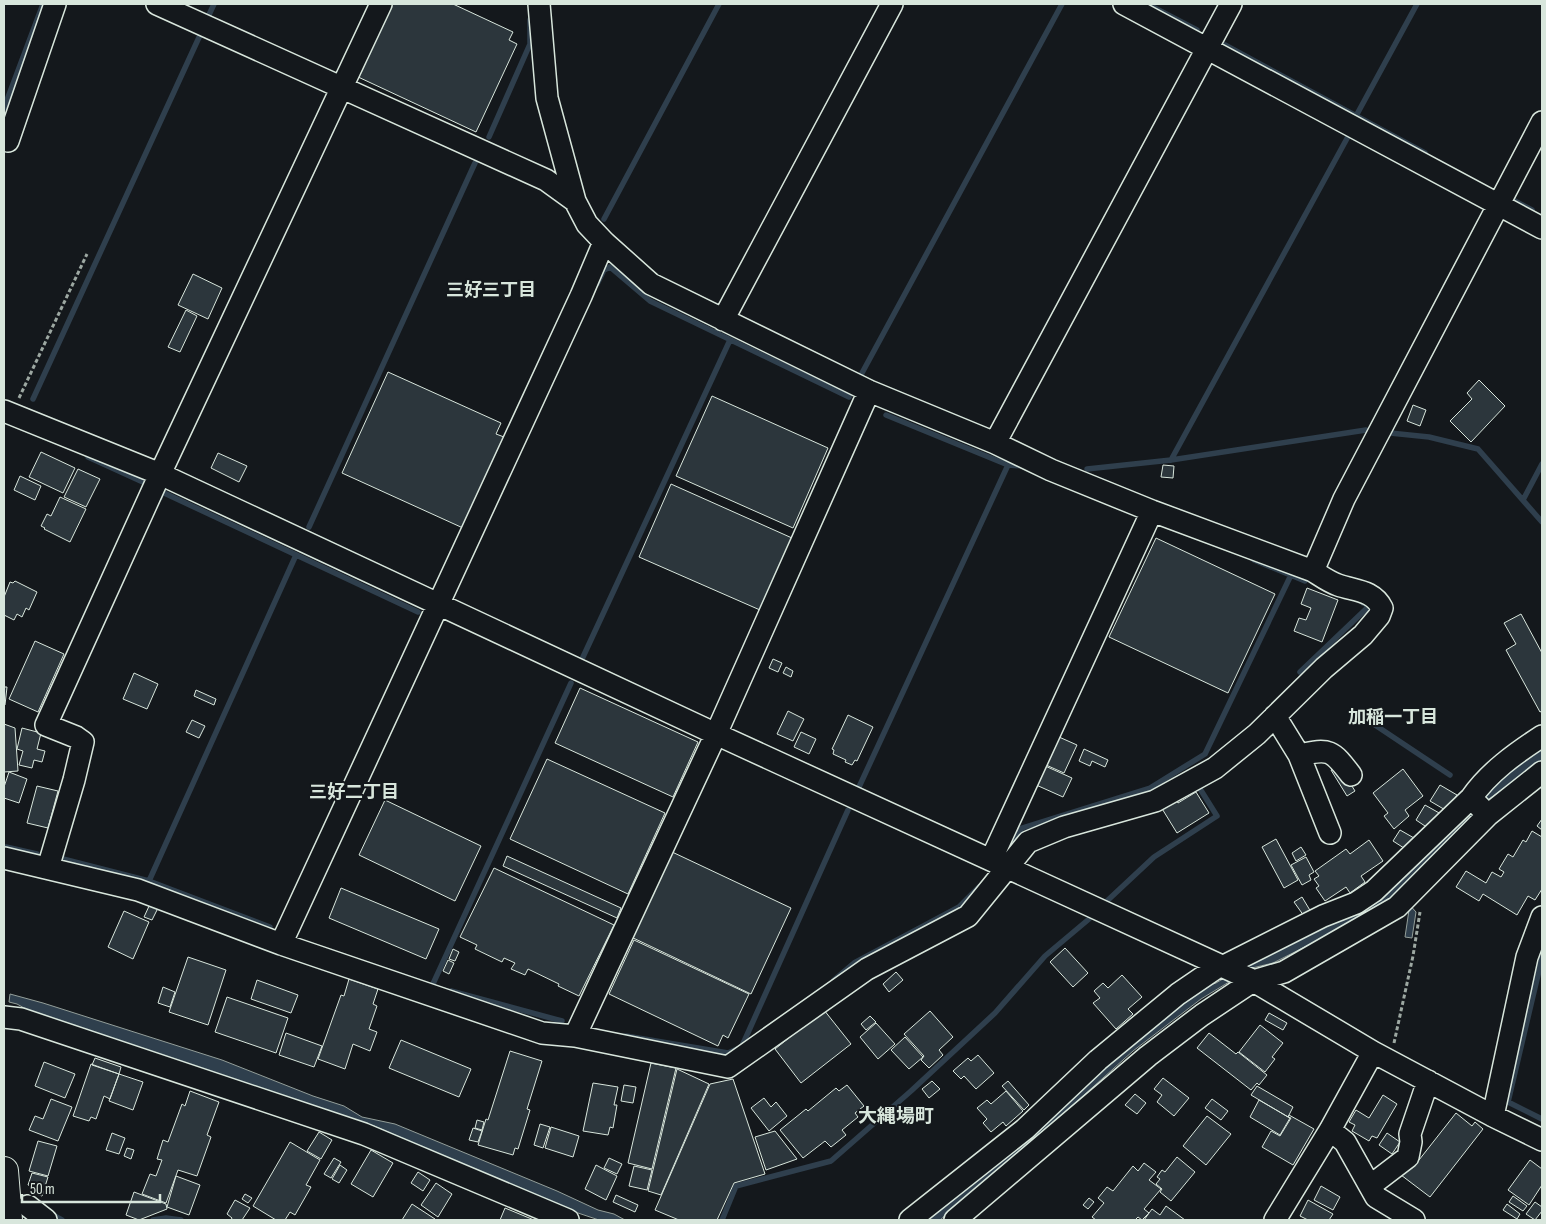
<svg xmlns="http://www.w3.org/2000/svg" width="1546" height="1224" viewBox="0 0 1546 1224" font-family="'Sofia Sans Condensed','Noto Sans JP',sans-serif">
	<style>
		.water { fill: #2f3f4d; stroke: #939e99 }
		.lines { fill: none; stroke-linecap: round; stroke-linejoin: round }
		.stream { stroke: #2f3f4d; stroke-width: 5.5 }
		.building { fill: #2c363c; stroke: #d8e6dc }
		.minor-casing { stroke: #d8e6dc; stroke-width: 24 }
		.highway-casing { stroke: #d8e6dc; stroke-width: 30 }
		.path { stroke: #9da8a2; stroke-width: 3; stroke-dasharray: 4 2.5; stroke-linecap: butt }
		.minor { stroke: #14181c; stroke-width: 21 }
		.highway { stroke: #14181c; stroke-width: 28 }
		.labels { text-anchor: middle; stroke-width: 4; stroke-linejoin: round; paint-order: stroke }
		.neighbourhood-label { font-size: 18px; font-weight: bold; fill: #d8e6dc; stroke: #14181c }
		.quarter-label { font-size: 19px; font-weight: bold; fill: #d8e6dc; stroke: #14181c }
	</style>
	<rect width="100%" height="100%" fill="#14181c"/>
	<!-- water -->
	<path class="water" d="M1542,745V760L1485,802L1399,893L1416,912L1412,938L1405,937L1409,910L1358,920L1273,963L1252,968L1201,999L1133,1051L1034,1140L940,1220H923L1126,1046L1198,989L1216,983L1277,947L1363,907L1501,775Z
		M10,994L43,1003L222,1060L313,1096L344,1106L362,1117L395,1124L557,1191L598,1210L614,1214L625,1220H599L566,1209L374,1126L35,1014L17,1004L9,1002Z"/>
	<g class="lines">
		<!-- stream -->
		<path class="stream" d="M1147,4L1197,30
			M208,17L214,4
			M1225,45L1425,153
			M4,108L43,4
			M1356,116L1417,4
			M489,137L530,44V20
			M1511,199L1532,210
			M604,219L719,4
			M597,284L604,270L610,267L650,301L849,397
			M862,373L1062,4
			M33,399L201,33
			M886,415L1008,465L1023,466
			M1390,433L1429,437L1478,449L1542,522
			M88,457L145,483
			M1171,460L1350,133
			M1087,469L1171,460L1366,430
			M160,498L162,492L418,612
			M1523,500L1542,464
			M309,527L475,163
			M1254,560L1305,581
			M583,657L730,340
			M1300,672L1366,609L1368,605L1363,603
			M1360,715L1450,775
			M859,787L1008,465
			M6,847L37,854
			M1008,851L1022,828L1150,788L1205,754L1291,575
			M61,852V855L63,859L149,881L270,927
			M149,881L296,555
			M1108,900L1154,857L1217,816L1197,784
			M1542,958L1508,1102L1542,1119
			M834,980L854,963L959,907L979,887
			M432,986L571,683
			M451,991L562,1021
			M626,1036L728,1053L737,1049
			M742,1046L848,810
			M51,1214L62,1220
			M153,1220L166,1218L181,1220
			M722,1220L736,1186L831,1161L911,1091L995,1013L1045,956L1089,919"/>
	</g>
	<!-- building -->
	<path class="building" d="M390,4H453L513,32L509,40L517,44L476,132L356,76Z
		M193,274L222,288L208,319L178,305Z
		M186,310L197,316L180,352L168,347Z
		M388,372L501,423L496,434L504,437L463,528L342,473Z
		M1479,380L1505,406L1471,442L1450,421L1472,399L1467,393Z
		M712,396L828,448L793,528L676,476Z
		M1413,405L1426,410L1420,426L1407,421Z
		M41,452L75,468L63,493L29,477Z
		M218,453L247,466L239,482L211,468Z
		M1163,465L1174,466L1173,478L1161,477Z
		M78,469L100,479L86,507L64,497Z
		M20,476L41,486L35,500L14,490Z
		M671,484L792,538L760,610L639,557Z
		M60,497L86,509L70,542L44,529L45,528L41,526L47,514L51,516Z
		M1156,538L1275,594L1228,693L1109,637Z
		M15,581L37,592L29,610L26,608L22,617L17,614L14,620L4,615V597L10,582L13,583Z
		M1307,588L1338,600L1322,642L1294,631L1299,618L1306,620L1311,608L1301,604Z
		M1521,614L1542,653V711L1540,712L1506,650L1516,644L1504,623Z
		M35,641L64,654L38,712L9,699Z
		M773,659L782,663L778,672L769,668Z
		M786,667L793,671L791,677L783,673Z
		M134,673L158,684L147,709L123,699Z
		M4,687H7L5,705H4Z
		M580,688L698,742L673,797L555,743Z
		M196,690L216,699L214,705L194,696Z
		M788,711L804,719L793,741L777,734Z
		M848,715L873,727L857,761L855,760L852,765L845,762L846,760L833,754L834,750L832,749Z
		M192,720L205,726L199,738L186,732Z
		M4,724L15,728L18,771L4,772Z
		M22,728L41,733L37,749L45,751L42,762L34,760L32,768L19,765L23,751L17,749Z
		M801,732L816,739L809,754L794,747Z
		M1059,737L1077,745L1064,773L1046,765Z
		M1084,749L1108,760L1105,767L1092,761L1090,766L1079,761Z
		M547,759L665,813L628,894L510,839Z
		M1043,765L1072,778L1063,797L1034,784Z
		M1339,765L1355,791L1347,796L1331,770Z
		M1403,769L1423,796L1405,810L1409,816L1394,829L1384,816L1388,813L1373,793Z
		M9,772L27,779L19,803L4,798V787Z
		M1440,785L1457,795L1447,811L1430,801Z
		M37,786L58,791L48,828L27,823Z
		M1196,792L1209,813L1177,833L1161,807L1175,798L1178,803Z
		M385,800L481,846L455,901L359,855Z
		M1425,805L1441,814L1431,830L1416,820Z
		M1542,819V830L1537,826Z
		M1400,830L1414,838L1407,850L1393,841Z
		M1532,831L1542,837V889L1535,900L1528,896L1517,915L1483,894L1479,901L1456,887L1466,871L1486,883L1492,872L1501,877L1504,872L1499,869L1508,854L1513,857L1523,840L1526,842Z
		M1276,839L1298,880L1284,888L1262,847Z
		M1369,840L1383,861L1361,876L1365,882L1350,893L1346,887L1325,901L1316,888L1319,886L1314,879L1319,876L1315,871L1346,849L1350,854Z
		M1301,847L1306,855L1296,861L1292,853Z
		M670,851L791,908L751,994L629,936Z
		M507,856L621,908L617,918L503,866Z
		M1306,857L1314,872L1309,875L1311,880L1302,885L1291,865Z
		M494,868L614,925L579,996L558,986L559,984L528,969L525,975L511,969L515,963L504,958L502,962L475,949L477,945L460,937Z
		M341,888L439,929L426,959L329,918Z
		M1302,897L1311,912L1304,916L1294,902Z
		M150,904L158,908L152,920L144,917Z
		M124,911L149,922L133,959L108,947Z
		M634,940L749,994L728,1038L723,1035L718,1046L609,994Z
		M1065,948L1088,973L1073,987L1050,962Z
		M453,949L459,952L455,961L449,959Z
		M188,957L226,970L208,1025L169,1012Z
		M448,960L454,963L449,974L443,971Z
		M896,972L903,980L889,992L883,984Z
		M1122,975L1142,997L1128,1009L1133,1014L1116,1029L1093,1003L1100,998L1094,991L1103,983L1108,988Z
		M349,979L378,989L373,1004L377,1006L369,1029L377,1032L370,1051L353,1044L345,1069L318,1059L341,995L344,996Z
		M257,980L298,995L291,1013L251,999Z
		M163,987L175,992L170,1007L158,1003Z
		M227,997L288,1018L276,1053L215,1032Z
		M824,1010L851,1044L801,1083L775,1049Z
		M930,1011L953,1037L939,1050L943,1055L929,1068L921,1060L924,1056L904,1034Z
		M1269,1013L1287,1023L1283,1030L1265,1020Z
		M870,1016L876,1022L866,1030L861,1024Z
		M876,1023L895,1044L878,1059L860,1037Z
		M1260,1025L1283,1043L1272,1057L1275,1059L1265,1072L1239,1052Z
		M286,1033L322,1046L314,1067L279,1055Z
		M1209,1033L1236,1054L1238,1052L1267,1075L1259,1085L1257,1083L1251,1090L1197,1048Z
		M905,1037L923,1057L909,1069L891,1050Z
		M401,1040L471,1069L459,1097L389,1068Z
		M510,1051L542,1061L527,1109L530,1110L518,1149L515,1148L513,1155L478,1145L486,1119L488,1120Z
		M978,1055L994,1073L976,1089L964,1076L961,1079L953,1071L968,1058L971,1061Z
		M95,1058L121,1067L119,1074L92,1065Z
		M44,1062L75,1074L65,1098L35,1086Z
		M651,1063L676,1068L652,1169L628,1163Z
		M91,1064L119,1074L110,1099L104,1096L96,1119L91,1117L89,1121L73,1116Z
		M677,1069L709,1084L661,1195L648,1191Z
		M119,1074L143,1082L133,1110L109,1101Z
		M1163,1078L1189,1098L1174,1116L1157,1102L1162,1095L1154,1089Z
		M733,1079L765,1174L734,1183L717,1220H679L655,1210L710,1084Z
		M932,1081L940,1089L929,1098L922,1089Z
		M1008,1081L1029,1105L1024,1110L1002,1086Z
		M593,1083L618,1087L614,1105H617L613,1128L610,1127L608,1135L583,1131Z
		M624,1085L636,1087L633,1103L621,1101Z
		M847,1085L864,1106L855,1113L858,1117L842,1130L846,1135L831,1147L825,1141L803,1158L780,1130L806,1109L808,1111L836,1088L839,1091Z
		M1257,1086L1293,1107L1288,1117L1251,1095Z
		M190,1091L219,1102L207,1135L211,1137L197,1176L178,1170L166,1203L142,1194L150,1174L156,1176L162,1160L157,1159L163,1140L168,1142L182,1104L185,1106Z
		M1006,1091L1023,1111L1006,1126L1003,1122L991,1132L983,1123L987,1119L977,1108L987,1100L991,1104Z
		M1135,1094L1146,1103L1137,1114L1125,1105Z
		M1383,1095L1397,1104L1377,1138L1372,1136L1369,1141L1352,1131L1355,1125L1349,1122L1356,1110L1369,1118Z
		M764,1098L771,1107L776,1102L787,1116L769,1131L751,1108Z
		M51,1099L72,1107L58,1141L29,1130L35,1116L43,1119Z
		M1212,1099L1228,1111L1221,1120L1205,1108Z
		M1259,1100L1290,1118L1280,1135L1250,1117Z
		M1456,1113L1472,1126L1475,1122L1483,1129L1430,1197L1401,1175L1415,1157L1419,1160Z
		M1289,1115L1314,1129L1293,1165L1262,1147L1271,1131L1280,1136L1291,1118L1288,1117Z
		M1207,1116L1231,1134L1206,1165L1183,1146Z
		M477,1120L484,1122L482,1130L475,1128Z
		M540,1124L550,1127L543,1148L534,1145Z
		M551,1127L579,1136L573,1157L545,1148Z
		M473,1128L482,1131L478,1142L469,1140Z
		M775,1131L797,1159L766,1170L755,1137Z
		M319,1132L332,1140L321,1159L307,1151Z
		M112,1133L125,1138L119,1154L106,1150Z
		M1387,1133L1400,1142L1392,1154L1379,1145Z
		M38,1141L57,1146L48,1176L29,1171Z
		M290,1142L320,1160L306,1185L311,1187L295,1215L290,1212L285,1220H276L253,1206Z
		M127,1148L134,1150L131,1159L124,1156Z
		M371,1150L393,1163L373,1197L351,1184Z
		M1177,1157L1195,1172L1171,1201L1160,1192L1162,1189L1156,1184L1160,1179L1157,1177L1162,1170L1165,1172Z
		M334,1158L341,1162L331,1178L324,1174Z
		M609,1158L622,1164L617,1174L604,1168Z
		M1530,1160L1542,1169V1185L1529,1205L1508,1190Z
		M1144,1163L1156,1172L1149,1180L1161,1189L1144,1209L1149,1213L1142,1220L1138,1217L1135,1220H1096L1092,1217L1104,1203L1098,1198L1107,1187L1113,1191L1133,1166L1138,1171Z
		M340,1165L347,1170L339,1183L332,1179Z
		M596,1165L617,1176L606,1200L585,1189Z
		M634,1166L652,1170L647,1190L629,1186Z
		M418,1172L430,1180L423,1191L411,1183Z
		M32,1173L48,1177L42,1196L33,1193L35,1187L28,1185Z
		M176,1176L200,1185L189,1215L167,1207Z
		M436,1183L452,1194L438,1217L421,1205Z
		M1321,1186L1340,1197L1333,1210L1314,1200Z
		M134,1192L166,1204L167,1209L139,1220L126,1215Z
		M245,1194L252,1198L248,1203L242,1199Z
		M616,1195L638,1205L635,1212L613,1202Z
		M1513,1196L1527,1206L1523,1211L1509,1202Z
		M1089,1198L1094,1202L1088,1209L1083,1205Z
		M235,1200L250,1208L242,1220H231L232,1218L227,1214Z
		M1308,1200L1333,1214L1329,1220H1308L1300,1216Z
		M1535,1202L1542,1207V1211L1535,1220L1526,1214Z
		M412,1204L435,1219L434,1220H402Z
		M1507,1204L1520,1214L1517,1219L1503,1210Z
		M1166,1206L1185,1220H1144L1152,1209L1160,1215Z
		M505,1208L534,1220H500Z"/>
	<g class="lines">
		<!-- minor casing -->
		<g class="minor-casing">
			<path id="minor" d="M157,4L546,180L575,201
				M1124,4L1542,228
				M8,141L55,4
				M723,320L892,4
				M4,411L160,474L716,734L1250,979L1373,1052L1493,1116L1542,1140
				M995,443L1231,4
				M1313,571L1344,499L1542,122
				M1275,716L1299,755L1330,833
				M1299,755C1330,748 1332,750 1351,775
				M1481,808L1471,798C1489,772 1516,753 1542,736
				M4,858L138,890L281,944L542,1033L575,1036L728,1067L867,969L968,916L1028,842L1064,827L1155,801L1215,768L1257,734L1324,668L1363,635L1379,616L1382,608C1373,590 1355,591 1338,585C1329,582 1321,576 1313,571L1152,511L1051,470L995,443L869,391L651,284L604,242L587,224L575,201L547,98L539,4
				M991,860L1152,511
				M48,868L74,780L83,742L76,737L46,725L160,474L381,4
				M281,944L581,296L604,242
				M1222,967L1323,916L1356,903L1374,891L1471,798
				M4,1017L21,1019L364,1134L568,1220
				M575,1036L716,734L869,391
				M1493,1116L1527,957L1542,917
				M1330,1130L1345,1142L1376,1197L1414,1220
				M1370,1186L1408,1157L1411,1142L1410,1134L1428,1081
				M28,1206L46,1220
				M910,1220L1025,1129L1098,1060L1178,994L1219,966
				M955,1220L1148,1056L1202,1015L1253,981L1284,972L1397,907L1488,815L1542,772
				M1275,1220L1330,1130L1373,1052"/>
		</g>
		<!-- highway casing -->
		<g class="highway-casing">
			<path id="highway" d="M4,1171L8,1220"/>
		</g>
		<!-- path -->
		<path class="path" d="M19,398L87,254
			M1394,1043L1413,956L1420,912"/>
		<!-- minor -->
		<use href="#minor" class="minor"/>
		<!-- highway -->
		<use href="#highway" class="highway"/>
	</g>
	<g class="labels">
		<!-- neighbourhood labels -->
		<g class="neighbourhood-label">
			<text x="491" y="296">三好三丁目</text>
			<text x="1393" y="723">加稲一丁目</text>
			<text x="354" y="798">三好二丁目</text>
		</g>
		<!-- quarter labels -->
		<g class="quarter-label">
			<text x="896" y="1122">大縄場町</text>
		</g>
	</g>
	<!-- border -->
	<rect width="1546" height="1224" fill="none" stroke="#d8e6dc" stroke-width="10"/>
	<!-- scale -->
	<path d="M22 1194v8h138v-8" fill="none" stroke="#d8e6dc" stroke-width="2.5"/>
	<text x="30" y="1194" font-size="15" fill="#d8e6dc" stroke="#14181c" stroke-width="4" paint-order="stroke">50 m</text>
</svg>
